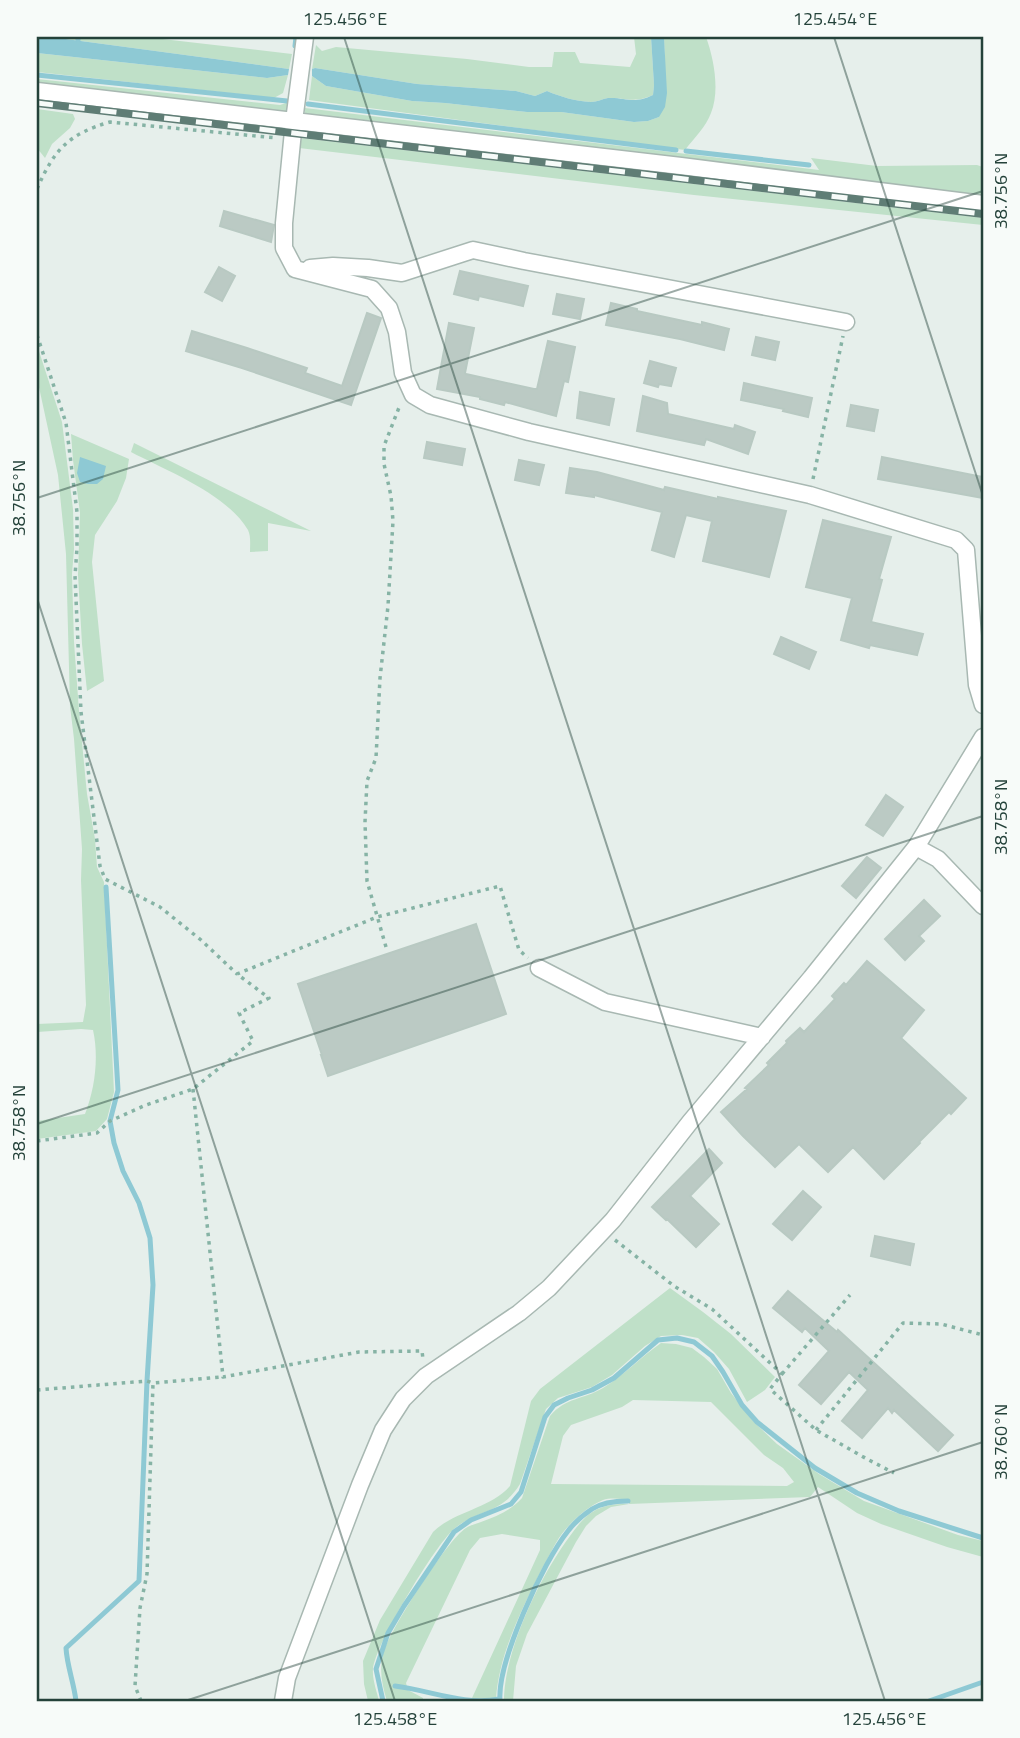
<svg xmlns="http://www.w3.org/2000/svg" width="1020" height="1738" viewBox="0 0 1020 1738" font-family="'Titillium Web',sans-serif">
	<style>
		.green { fill: #bfe0c8; fill-rule: evenodd }
		.water { fill: #8ec9d4 }
		.lines { fill: none; stroke-linecap: round; stroke-linejoin: round }
		.stream { stroke: #8ec9d4; stroke-width: 5 }
		.building { fill: #bbcac4; stroke: #b8c9c2; stroke-width: 2 }
		.street-casing { stroke: #a8b8b2; stroke-width: 19 }
		.path { stroke: #86b3a5; stroke-width: 3.5; stroke-dasharray: 3.5 5; stroke-linecap: butt }
		.street { stroke: #fff; stroke-width: 16 }
		.rail-casing { stroke: #5f7d75; stroke-width: 8 }
		.rail { stroke: #f7fbf9; stroke-width: 5; stroke-dasharray: 16; stroke-linecap: butt }
		.ticks { fill: none; stroke: #24423a; stroke-width: 2; stroke-opacity: 0.45 }
		.neatline { fill: none; stroke: #24423a; stroke-width: 2.5 }
		.ticks-label { font-size: 18px; text-anchor: middle; fill: #24423a }
	</style>
	<rect width="100%" height="100%" fill="#e6efeb"/>
	<!-- green -->
	<path class="green" d="M51,37H145L292,54L289,69Z
		M634,37H651L654,85L653,95C633,104 626,97 608,98C602,99 597,102 591,102C575,101 561,97 547,91L535,96L516,91L417,84L315,68L312,69L316,45L322,51L336,47L467,59L529,67H552L554,52H575L580,63L630,67L636,54Z
		M664,37H706C714,59 720,91 711,113C706,127 694,138 685,150L309,100L312,76L326,86L412,101L445,103L527,112H561L634,122L648,121L659,117L665,63Z
		M37,53L267,78L288,75L283,93L274,98L37,72Z
		M37,79L280,105L289,102L288,110L284,113L37,86Z
		M305,108L819,170L811,158L877,166L977,165L983,167V197L305,116Z
		M37,109L73,114L75,119L70,128L52,144L45,158L37,148Z
		M300,138L983,218V225L694,195L299,148Z
		M37,345L62,422L73,509L74,549L72,574L74,642L79,711L87,794L95,839L97,867L104,882L114,1092L107,1119L96,1131L37,1139V1121L85,1114C95,1089 99,1057 93,1030L81,1029L37,1032V1024L83,1022L86,1005L81,880L82,849L74,739L70,706L66,554L58,475L37,378Z
		M71,434L129,459L126,478L117,501L95,535L92,562L104,681L87,691L82,644L78,575L80,513L73,460Z
		M134,443L311,531L268,523V551L250,552C250,545 251,536 248,530C227,494 167,471 131,452Z
		M670,1288L703,1312L731,1334L775,1377L765,1390L747,1402L729,1369L714,1352L698,1338L682,1335L661,1336L645,1346L612,1375L592,1387L558,1398L546,1409L520,1484C501,1515 479,1508 454,1529C435,1545 375,1645 373,1669C372,1679 377,1692 379,1701H368L364,1684L363,1661L380,1620L433,1532C454,1511 490,1509 510,1486L531,1401L540,1389Z
		M661,1343L676,1344L692,1348L704,1357L717,1369L731,1393L753,1421L777,1444L819,1474L864,1501L958,1535L983,1541V1557L947,1547L881,1524L857,1513L818,1487L810,1497L629,1504L611,1507L596,1516L586,1526L576,1542L527,1634L516,1666L513,1701H504C504,1651 540,1576 570,1536C575,1529 581,1521 588,1515C601,1505 613,1504 629,1504L630,1500C622,1499 611,1497 603,1500C589,1506 575,1518 565,1530C556,1540 550,1555 543,1567C523,1607 499,1653 496,1699L472,1698L540,1550V1540L502,1534L480,1538L470,1550L406,1683L408,1690L423,1698V1701H387C382,1685 379,1671 383,1654C389,1631 447,1540 466,1528C470,1525 476,1524 481,1522C497,1516 510,1511 522,1498L550,1416C566,1397 583,1400 603,1388C624,1375 641,1357 661,1343ZM633,1400L711,1402L764,1455L783,1468L794,1482L787,1486L551,1484L563,1436L571,1425L622,1407Z"/>
	<!-- water -->
	<path class="water" d="M37,37H51L289,69L288,75L267,78L37,53Z
		M651,37H664L667,93L665,107L659,117L648,121L634,122L561,112H527L445,103L412,101L326,86L312,76V69L315,68L417,84L516,91L535,96L547,91C561,97 575,101 591,102C597,102 602,99 608,98C626,97 633,105 653,95L654,85Z
		M80,457L106,466L103,479L97,484H88L80,482L77,473Z"/>
	<g class="lines">
		<!-- stream -->
		<path class="stream" d="M78,40V37
			M295,46L296,37
			M37,75L287,101
			M308,104L676,150
			M686,151L809,165
			M395,1686C429,1690 465,1706 499,1699
			M76,1701C74,1683 67,1666 66,1648L139,1581L147,1381L153,1285L150,1238L139,1203L123,1171L114,1143L110,1121L118,1090L106,887
			M383,1701L376,1669L388,1633L404,1606L454,1532L471,1520L511,1504L521,1492L545,1417L554,1405L568,1398L592,1390L614,1378L658,1340L677,1338L694,1342L712,1356L723,1372L742,1405L757,1422L815,1468L857,1493L899,1511L983,1538
			M500,1701C497,1662 543,1562 568,1531C574,1523 583,1515 592,1509C603,1502 615,1501 628,1501
			M929,1701L983,1682"/>
	</g>
	<!-- building -->
	<path class="building" d="M224,211L274,225L271,242L220,226Z
		M219,267L235,276L222,301L205,292Z
		M460,271L528,286L523,306L479,296L478,300L454,294Z
		M557,294L584,299L580,319L553,314Z
		M611,303L637,309V311L702,325V322L729,329L724,350L680,339L606,325Z
		M367,313L381,318L351,405L242,368L186,351L192,331L247,348L307,368L305,373L342,386Z
		M449,323L474,328L465,373L466,374L534,389H537L548,341L575,347L568,382L564,381L556,416L505,402L504,405L480,399V397L437,389Z
		M756,337L779,342L775,360L752,355Z
		M650,361L676,368L671,386L659,384L658,387L644,383Z
		M744,383L812,398L808,417L783,411L784,409L741,400Z
		M580,392L614,399L609,425L577,418Z
		M643,396L667,403L668,414L734,429L735,425L755,432L748,454L706,439L704,445L637,431Z
		M851,405L878,410L874,431L847,426Z
		M427,442L465,449L462,465L424,458Z
		M882,457L983,477V498L878,479Z
		M519,460L544,465L539,485L515,480Z
		M570,468L597,472L664,490L665,487L718,499V497L786,511L769,577L703,561L712,521L686,515L674,557L652,550L662,512L594,495V497L566,493Z
		M823,520L891,537L879,579L882,580L871,622L923,634L917,655L870,645L869,648L841,640L852,598L806,587Z
		M781,637L816,652L809,669L774,654Z
		M886,795L903,807L883,836L866,825Z
		M867,857L881,868L856,898L842,886Z
		M924,900L940,916L919,936L924,941L905,960L885,939Z
		M476,924L506,1014L328,1076L321,1055H322L298,984Z
		M867,961L924,1010L901,1038L966,1098L951,1114L949,1112L919,1142L920,1143L884,1179L853,1147L828,1172L799,1144L775,1167L743,1136L721,1112L747,1089L745,1088L769,1065L767,1063L787,1043L786,1041L800,1028L804,1032L835,999L832,996L844,983L846,985Z
		M709,1149L722,1163L690,1196L719,1224L696,1247L667,1219L666,1220L652,1207Z
		M803,1191L821,1207L792,1240L773,1224Z
		M875,1236L914,1244L910,1265L871,1256Z
		M788,1291L837,1332L838,1330L953,1435L938,1451L894,1410L892,1413L888,1408L862,1438L842,1421L868,1390L849,1372L821,1404L799,1385L829,1351L805,1328L802,1332L773,1308Z"/>
	<g class="lines">
		<!-- street casing -->
		<g class="street-casing">
			<path id="street" d="M305,37L294,121L284,223V248L295,269L372,289L389,308L397,332L403,373L413,395L430,405L529,432L810,495L956,540L966,550L977,685L983,705
				M37,91L681,166L983,204
				M310,268L333,266L368,268L402,273L473,250L524,261L846,322
				M916,847L938,859L983,906
				M539,968L605,1002L762,1037
				M283,1701L287,1678L360,1485L383,1430L403,1399L426,1376L519,1313L549,1288L613,1220L690,1122L811,978L916,847L983,737"/>
		</g>
		<!-- path -->
		<path class="path" d="M37,189C54,150 68,134 110,122L277,138
			M37,335L66,423L77,512V548L75,576L81,712L100,866L105,879L160,907L201,940L237,974
			M813,479L843,336
			M386,947L367,881L365,822L367,781L376,758L380,678L388,606L393,521L391,496L384,464V446L400,405
			M193,1089L223,1377L359,1352L422,1351L423,1359
			M37,1141L97,1133L110,1121L146,1105L193,1089L253,1041L239,1013L269,998L237,974L377,917L500,886L519,950L528,958
			M615,1240L674,1286L712,1309L782,1374L770,1389L816,1430L867,1459L894,1473
			M782,1374L850,1295
			M37,1390L147,1381L153,1383
			M816,1430L903,1323L941,1324L983,1335
			M141,1701L135,1686L140,1608L147,1574L153,1383L222,1377"/>
		<!-- street -->
		<use href="#street" class="street"/>
		<!-- rail casing -->
		<g class="rail-casing">
			<path id="rail" d="M37,103L983,214"/>
		</g>
		<!-- rail -->
		<use href="#rail" class="rail"/>
	</g>
	<!-- ticks -->
	<path class="ticks" d="M344,37L885,1701M834,37L983,496M37,498L983,191M37,598L395,1701M37,1124L983,816M185,1701L983,1442"/>
	<!-- border -->
	<rect width="1020" height="1738" fill="none" stroke="#f7fbf9" stroke-width="77"/>
	<rect x="38" y="38" width="944" height="1662" class="neatline"/>
	<g class="ticks-label">
		<text x="345" y="25">125.456°E</text>
		<text x="835" y="25">125.454°E</text>
		<text transform="translate(1001 191) rotate(-90)" y="6">38.756°N</text>
		<text transform="translate(19 498) rotate(-90)" y="6">38.756°N</text>
		<text transform="translate(1001 817) rotate(-90)" y="6">38.758°N</text>
		<text transform="translate(19 1123) rotate(-90)" y="6">38.758°N</text>
		<text transform="translate(1001 1442) rotate(-90)" y="6">38.760°N</text>
		<text x="395" y="1725">125.458°E</text>
		<text x="884" y="1725">125.456°E</text>
	</g>
</svg>
